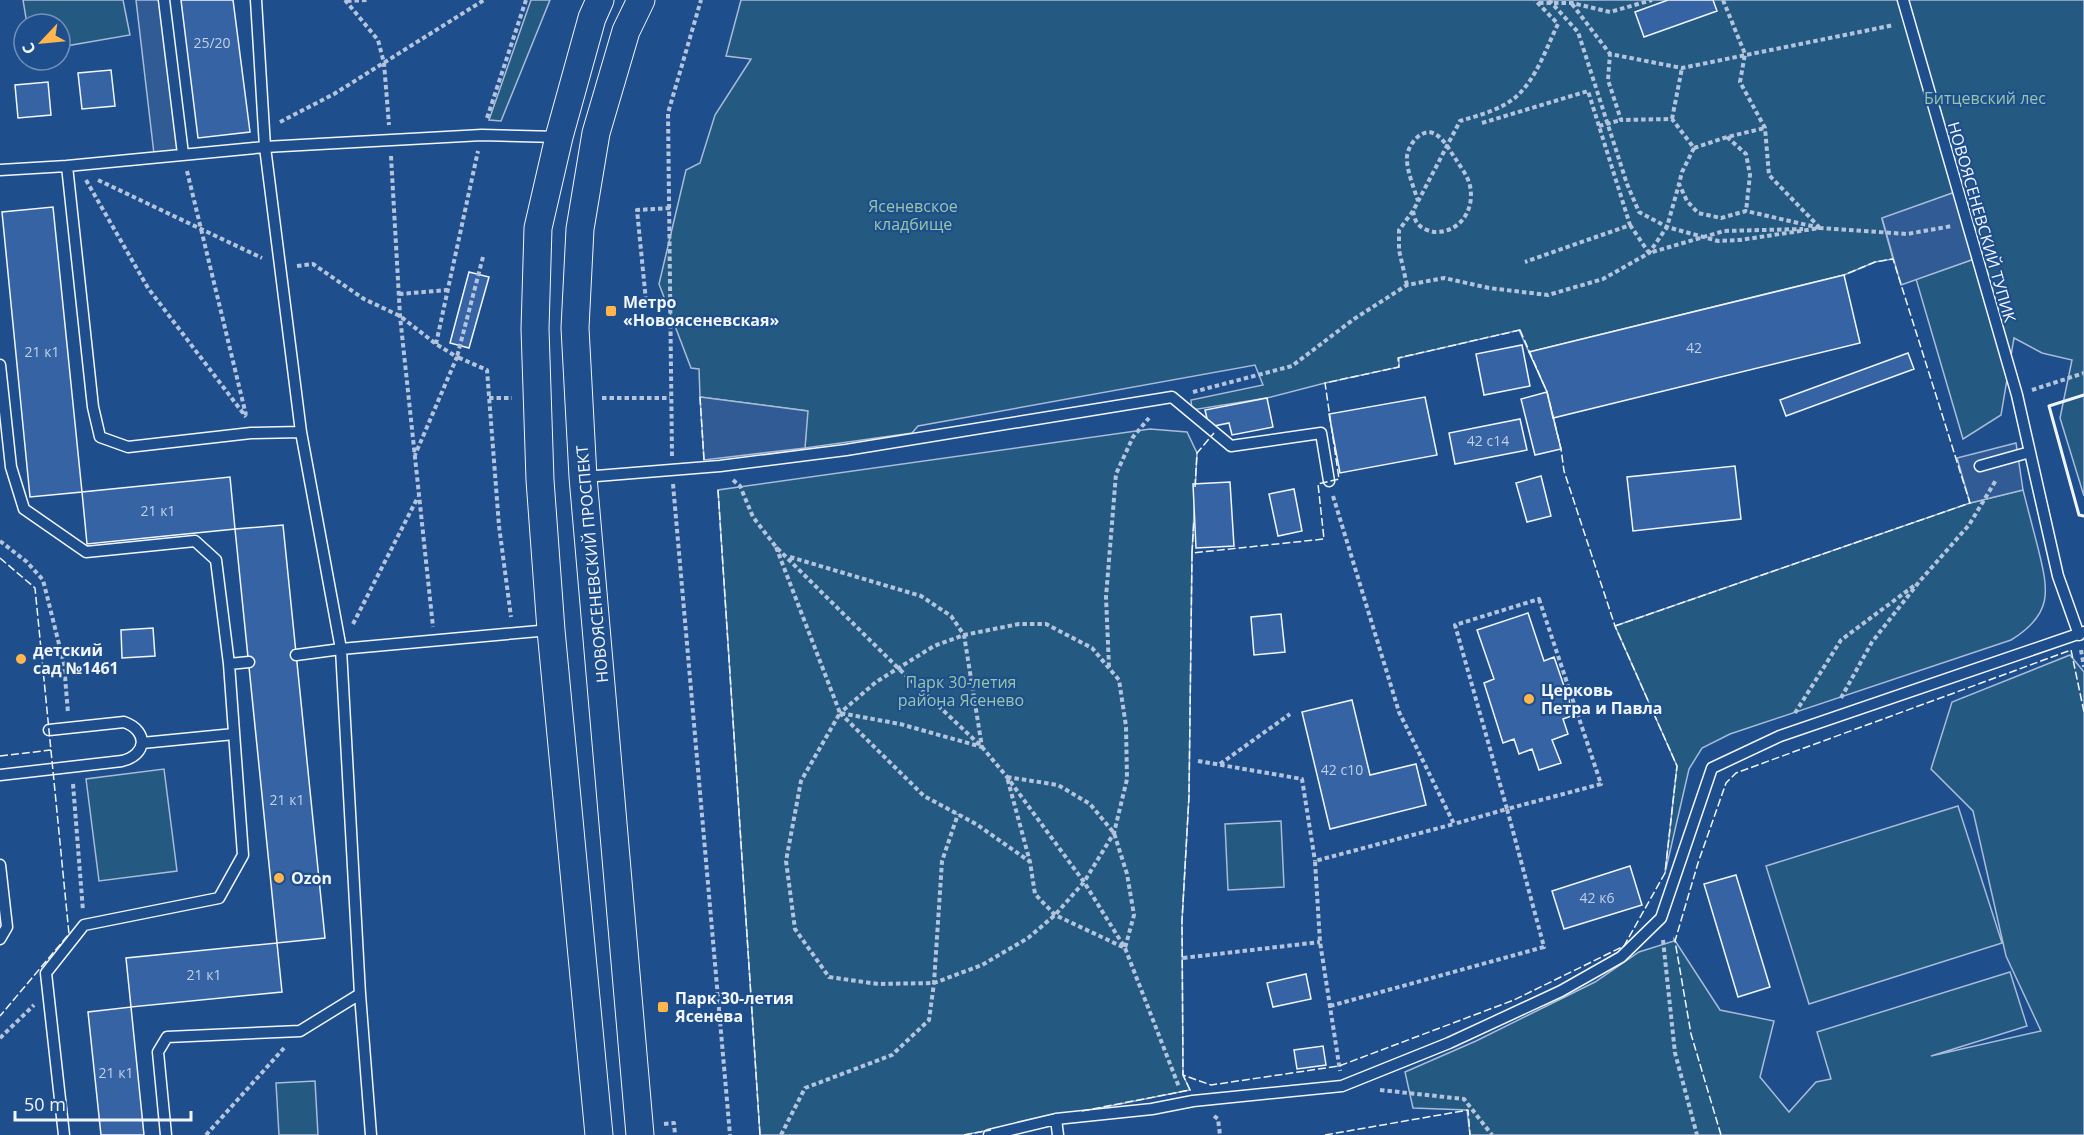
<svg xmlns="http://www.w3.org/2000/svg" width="2084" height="1135" viewBox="0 0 2084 1135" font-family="'Open Sans',sans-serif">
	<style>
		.green { fill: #245a82; stroke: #a8bbd7; stroke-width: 1.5 }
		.parking { fill: #305b95; stroke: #a8bbd7; stroke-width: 1.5 }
		.building { fill: #3563a3; stroke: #f2f6ff; stroke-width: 1.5 }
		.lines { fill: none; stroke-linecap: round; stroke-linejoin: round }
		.service-casing { stroke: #f2f6ff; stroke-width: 13 }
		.tertiary-casing { stroke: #f2f6ff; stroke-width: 29 }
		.path { stroke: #b3c4dc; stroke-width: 4; stroke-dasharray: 4.5 3; stroke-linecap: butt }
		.service { stroke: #1f4e8c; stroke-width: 10 }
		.tertiary { stroke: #1f4e8c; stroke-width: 27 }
		.fence { stroke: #f2f6ff; stroke-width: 1.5; stroke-dasharray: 8 3; stroke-linecap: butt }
		.wall { stroke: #f2f6ff; stroke-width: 3 }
		.poi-dot { fill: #ffb74d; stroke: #1f4e8c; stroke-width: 2 }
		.labels { text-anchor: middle; stroke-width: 4.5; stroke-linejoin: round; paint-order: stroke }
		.number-label { font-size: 14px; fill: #c3d1e8 }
		.park-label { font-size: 16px; fill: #97c8a6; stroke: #1f4e8c }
		.street-label { font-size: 16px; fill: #f2f6ff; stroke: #1f4e8c }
		.poi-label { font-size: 16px; font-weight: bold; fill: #f2f6ff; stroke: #1f4e8c; text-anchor: start }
	</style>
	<rect width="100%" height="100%" fill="#1f4e8c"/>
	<!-- green -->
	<path class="green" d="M23,0H123L130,35L60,47V24H27Z
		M531,0H550L501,121L489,120Z
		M741,0H2084V496L2060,418L2072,360L2042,353L2014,338L2001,415L1963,439L1916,279L1977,258L1958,191L1882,219L1893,259L1875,262L1844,275L1529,352L1519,330L1399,358V367L1325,383L1267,398L1192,410L1191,400L1263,385L1255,365L918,426L912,433L805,448L807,411L700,397L699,369L691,368L659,284L686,170L700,163L715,115L751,59L726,56Z
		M1150,429L1187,432L1197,453L1192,553L1189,796L1182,921L1183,1075L1190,1090L964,1135H760L718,490Z
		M2023,490C2028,509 2033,529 2038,548C2049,592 2053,614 2011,640L1730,734L1702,748L1689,769L1665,873L1677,766L1615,626L1970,503Z
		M2070,655L2084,672V1135H1470L1467,1110L1413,1108L1405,1072L1476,1041L1595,982L1639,952L1674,941V939L1720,1010L1774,1021L1760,1077L1789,1112L1816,1082L1831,1079L1817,1032L2010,972L2027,1026L1931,1056L2041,1031L2006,956L1973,811L1931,769L1952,702Z
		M164,769L177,871L99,881L86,779Z
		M1958,806L2002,943L1809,1004L1766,866Z
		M1281,821L1284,887L1228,890L1225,824Z
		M315,1081L318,1135H279L276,1083Z"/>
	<!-- parking -->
	<path class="parking" d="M136,0H162L180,151L154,154Z
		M1958,191L1977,258L1901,285L1882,218Z
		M700,397L808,411L805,448L704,460Z
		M2016,443L2023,490L1970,503L1957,458Z"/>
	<!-- building -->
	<path class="building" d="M181,0H233L250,132L198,138Z
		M1668,0H1713L1717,11L1644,37L1635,12Z
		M111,70L115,106L82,109L78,73Z
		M48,82L51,115L18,118L15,85Z
		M53,207L82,492L30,497L2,212Z
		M469,272L489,277L469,348L450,343Z
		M1844,275L1860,343L1553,418L1547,392L1529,352Z
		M1522,345L1530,386L1484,395L1476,354Z
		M1908,353L1914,369L1786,416L1780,400Z
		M1547,392L1561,449L1535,455L1521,399Z
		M1425,397L1437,455L1340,473L1329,414Z
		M1267,398L1273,427L1232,435L1229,423L1209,427L1205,410Z
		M1520,419L1527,450L1455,464L1449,433Z
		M1735,466L1741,519L1633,531L1627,477Z
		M1541,476L1551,516L1527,522L1516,483Z
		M230,477L235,529L87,544L82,492Z
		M1230,482L1234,546L1196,548L1193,484Z
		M1294,489L1302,531L1278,536L1269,494Z
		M283,525L325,938L277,943L235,529Z
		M1528,613L1544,661L1554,657L1574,715L1563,719L1568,734L1552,740L1561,763L1539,770L1532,749L1519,754L1514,739L1503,743L1484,683L1494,679L1477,630Z
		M1281,614L1285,652L1254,655L1251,617Z
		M153,628L155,656L122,658L121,630Z
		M1352,700L1370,775L1416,764L1426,805L1330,829L1302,712Z
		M1630,866L1642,905L1564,929L1552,891Z
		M1736,875L1770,987L1738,997L1704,884Z
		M277,943L282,992L131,1007L126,958Z
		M1306,974L1311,999L1273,1007L1267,983Z
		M131,1007L144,1135H101L88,1012Z
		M1323,1046L1326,1065L1297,1069L1294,1050Z"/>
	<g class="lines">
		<!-- service casing -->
		<g class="service-casing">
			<path id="service" d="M164,0L183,154
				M256,0L265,147L301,432L341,649L360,994L371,1135
				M1903,0L2017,395L2058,576L2079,635
				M67,166L93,407L100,437L128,447L251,433L301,432
				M0,170L67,166L265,147L482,135L559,137
				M0,365L11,467L24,509L86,552L195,541L216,560L229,664L249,662
				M1980,466L2030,452
				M584,477L720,466L846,450L1172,397L1231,446L1321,433L1329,481
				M296,655L341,649L550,630
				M142,743L234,734
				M0,775L122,761C147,755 149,731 124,722L49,730
				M0,865L7,927L0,939
				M1056,1119L1058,1135
				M64,1135L46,973L84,925L219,898L243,855L229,664
				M166,1135L158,1052L167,1037L300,1031L360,994
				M989,1135L1056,1119L1152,1109L1193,1101L1342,1086L1449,1043L1561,991L1621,957L1661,918L1712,768L1780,736L2084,632"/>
		</g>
		<!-- tertiary casing -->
		<g class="tertiary-casing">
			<path id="tertiary" d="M599,1135L551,630L540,480L535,329L538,228L559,137L592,18L600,0
				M640,1135L583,477L575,328L580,229L596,133L626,31L641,0"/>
		</g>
		<!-- path -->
		<path class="path" d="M345,0L378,40L384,63L389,125
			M1549,0L1578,32L1627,184L1639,212L1667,227L1718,241L1740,240L1820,228L1907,234L1952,226
			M1723,0L1745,54L1740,82L1765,128L1769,175L1820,228
			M347,1L367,0
			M1539,3H1572L1610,12L1652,0
			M1572,4L1610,54
			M487,118L526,0
			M1672,119L1682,68
			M280,122L334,94L484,0
			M1482,123L1588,91L1630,225L1525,262
			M1599,126L1621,120
			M1727,137L1746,154L1750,175L1746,211
			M1694,148L1727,137L1765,128
			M391,156L400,316L433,627
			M187,171L246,415
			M86,180L148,288L246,417
			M98,180L262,258
			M1413,211C1414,215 1415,221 1418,224C1422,229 1429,231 1434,232C1460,233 1475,210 1470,186C1468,176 1460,166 1455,158C1450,151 1445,141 1438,136C1423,123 1405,147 1407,161C1408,174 1414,188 1418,201
			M1630,225L1649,253L1724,231L1803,229
			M1820,228L1746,211L1721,218L1698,213L1687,201L1679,184L1682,172L1694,148L1672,119L1621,120L1608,80L1610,54L1682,68L1894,25
			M483,257L457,357L487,370L499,526L511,617
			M297,266L313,264L364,299L400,316L436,344L457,357L415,455
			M1407,285L1399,250V230L1413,211L1460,121C1480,115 1504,109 1519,94C1538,75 1547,46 1558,24L1535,0
			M399,294L448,290
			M646,301L637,210L670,208
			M436,344L478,151
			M2032,390L2084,373
			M1193,392L1292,366L1354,319L1407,285L1444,278L1489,288L1548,295L1603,279L1649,253L1667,227L1679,184
			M489,398H512
			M602,398H670
			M672,456L668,113L701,0
			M733,480L740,486L753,517L776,547L897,667L982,747L1007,777L1084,882L1125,948L1179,1087
			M673,484L730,1135
			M1333,496L1399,712L1454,824L1315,861L1320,942L1340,1071
			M0,541L27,562L43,580L64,664L68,713
			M776,547L840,713L801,781L786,861L795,929L829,977L878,984L934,983L982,965L1028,938L1055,915L1084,882L1114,833L1127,779L1126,726L1119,680L1092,648L1046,624H1019L964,635L934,646L876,682L840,713
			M790,557L921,596L951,616L964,635L982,747L900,724L840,713
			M1539,599L1601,784L1507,809L1455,625Z
			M353,624L418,497
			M2081,650L2084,667
			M1109,667L1106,597L1116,474L1133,437L1149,418
			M1841,698L1872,642L1919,582L1969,525L1996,480
			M840,713L924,796L976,824L1029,861
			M1795,713L1841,640L1915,585
			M1198,761L1302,779L1315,861
			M1220,764L1290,714
			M1007,777L1058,785L1090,804L1114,833L1127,874L1134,915L1125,948L1055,915L1035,894L1030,862Z
			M73,784L83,911
			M1663,940L1675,1053L1697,1135
			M1183,958L1320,942
			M1330,1006L1544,947L1507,809L1454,824
			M0,1038L34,1005
			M1380,1090L1464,1099L1492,1135
			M1214,1116L1218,1119L1220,1135
			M664,1124L674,1123L675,1135
			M206,1135L284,1048
			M781,1135L805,1088L892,1055L929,1020L934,983L942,861L958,814"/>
		<!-- service -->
		<use href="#service" class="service"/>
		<!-- tertiary -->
		<use href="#tertiary" class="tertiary"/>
		<!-- fence -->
		<path class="fence" d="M1520,330L1547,392L1561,449L1564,471L1615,626L1677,766L1665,873L1624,946L1514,1000L1339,1066L1211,1085L1183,1075L1182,921L1189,796L1192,553L1324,539L1318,484L1339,479L1325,383L1399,367L1398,358Z
			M700,397L704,460
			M1195,487L1197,453L1214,433
			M718,490L760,1135
			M1192,553L1194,520
			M0,558L35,588L69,934L0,1016
			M1615,626L1970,503L1893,259L1875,262L1844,275
			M0,756L51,750
			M1082,1111L1190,1090L1183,1075
			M964,1135L991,1130
			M1325,1135L1468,1110L1470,1135
			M1721,1135L1691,1034L1675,941L1698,863L1726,783L1736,773L2071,650L2084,712"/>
		<!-- wall -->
		<path class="wall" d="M2084,395L2049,406L2079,515L2084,516"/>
	</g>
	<!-- markers -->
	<g class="poi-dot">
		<rect x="605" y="305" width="12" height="12" rx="3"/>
		<circle cx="21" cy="659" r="6"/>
		<circle cx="1529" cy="699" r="6"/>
		<circle cx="279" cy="878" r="6"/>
		<rect x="657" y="1001" width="12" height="12" rx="3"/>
	</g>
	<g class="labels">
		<!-- number labels -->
		<g class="number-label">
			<text x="212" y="48">25/20</text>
			<text x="1694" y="353">42</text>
			<text x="42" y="357">21 к1</text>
			<text x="1488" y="446">42 с14</text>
			<text x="158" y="516">21 к1</text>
			<text x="1342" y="775">42 с10</text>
			<text x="287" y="805">21 к1</text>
			<text x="1597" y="903">42 к6</text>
			<text x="204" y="980">21 к1</text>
			<text x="116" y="1078">21 к1</text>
		</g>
		<!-- park labels -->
		<g class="park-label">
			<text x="1985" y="104">Битцевский лес</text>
			<text x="913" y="212">Ясеневское<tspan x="913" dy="18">кладбище</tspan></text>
			<text x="961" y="688">Парк 30-летия<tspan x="961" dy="18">района Ясенево</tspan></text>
		</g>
		<!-- street labels -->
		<g class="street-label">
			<text transform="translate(1982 222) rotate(74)" y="6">НОВОЯСЕНЕВСКИЙ ТУПИК</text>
			<text transform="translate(592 564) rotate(-95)" y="6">НОВОЯСЕНЕВСКИЙ ПРОСПЕКТ</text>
		</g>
		<!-- poi labels -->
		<g class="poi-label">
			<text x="623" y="308">Метро<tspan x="623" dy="18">«Новоясеневская»</tspan></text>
			<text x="33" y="656">детский<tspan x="33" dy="18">сад №1461</tspan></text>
			<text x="1541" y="696">Церковь<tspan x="1541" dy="18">Петра и Павла</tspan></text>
			<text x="291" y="884">Ozon</text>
			<text x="675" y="1004">Парк 30-летия<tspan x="675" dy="18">Ясенева</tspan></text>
		</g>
	</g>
	<!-- north arrow -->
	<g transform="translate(42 42) rotate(244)"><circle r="28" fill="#1f4e8c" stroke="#7391ba" stroke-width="1.5"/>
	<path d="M0-4.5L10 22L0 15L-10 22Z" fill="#ffb74d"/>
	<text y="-9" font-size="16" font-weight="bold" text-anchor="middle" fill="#f2f6ff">С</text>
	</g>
	<!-- scale -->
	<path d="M15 1111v9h176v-9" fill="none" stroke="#f2f6ff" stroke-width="3"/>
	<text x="24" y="1111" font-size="18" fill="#f2f6ff" stroke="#1f4e8c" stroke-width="4.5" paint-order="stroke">50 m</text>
</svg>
